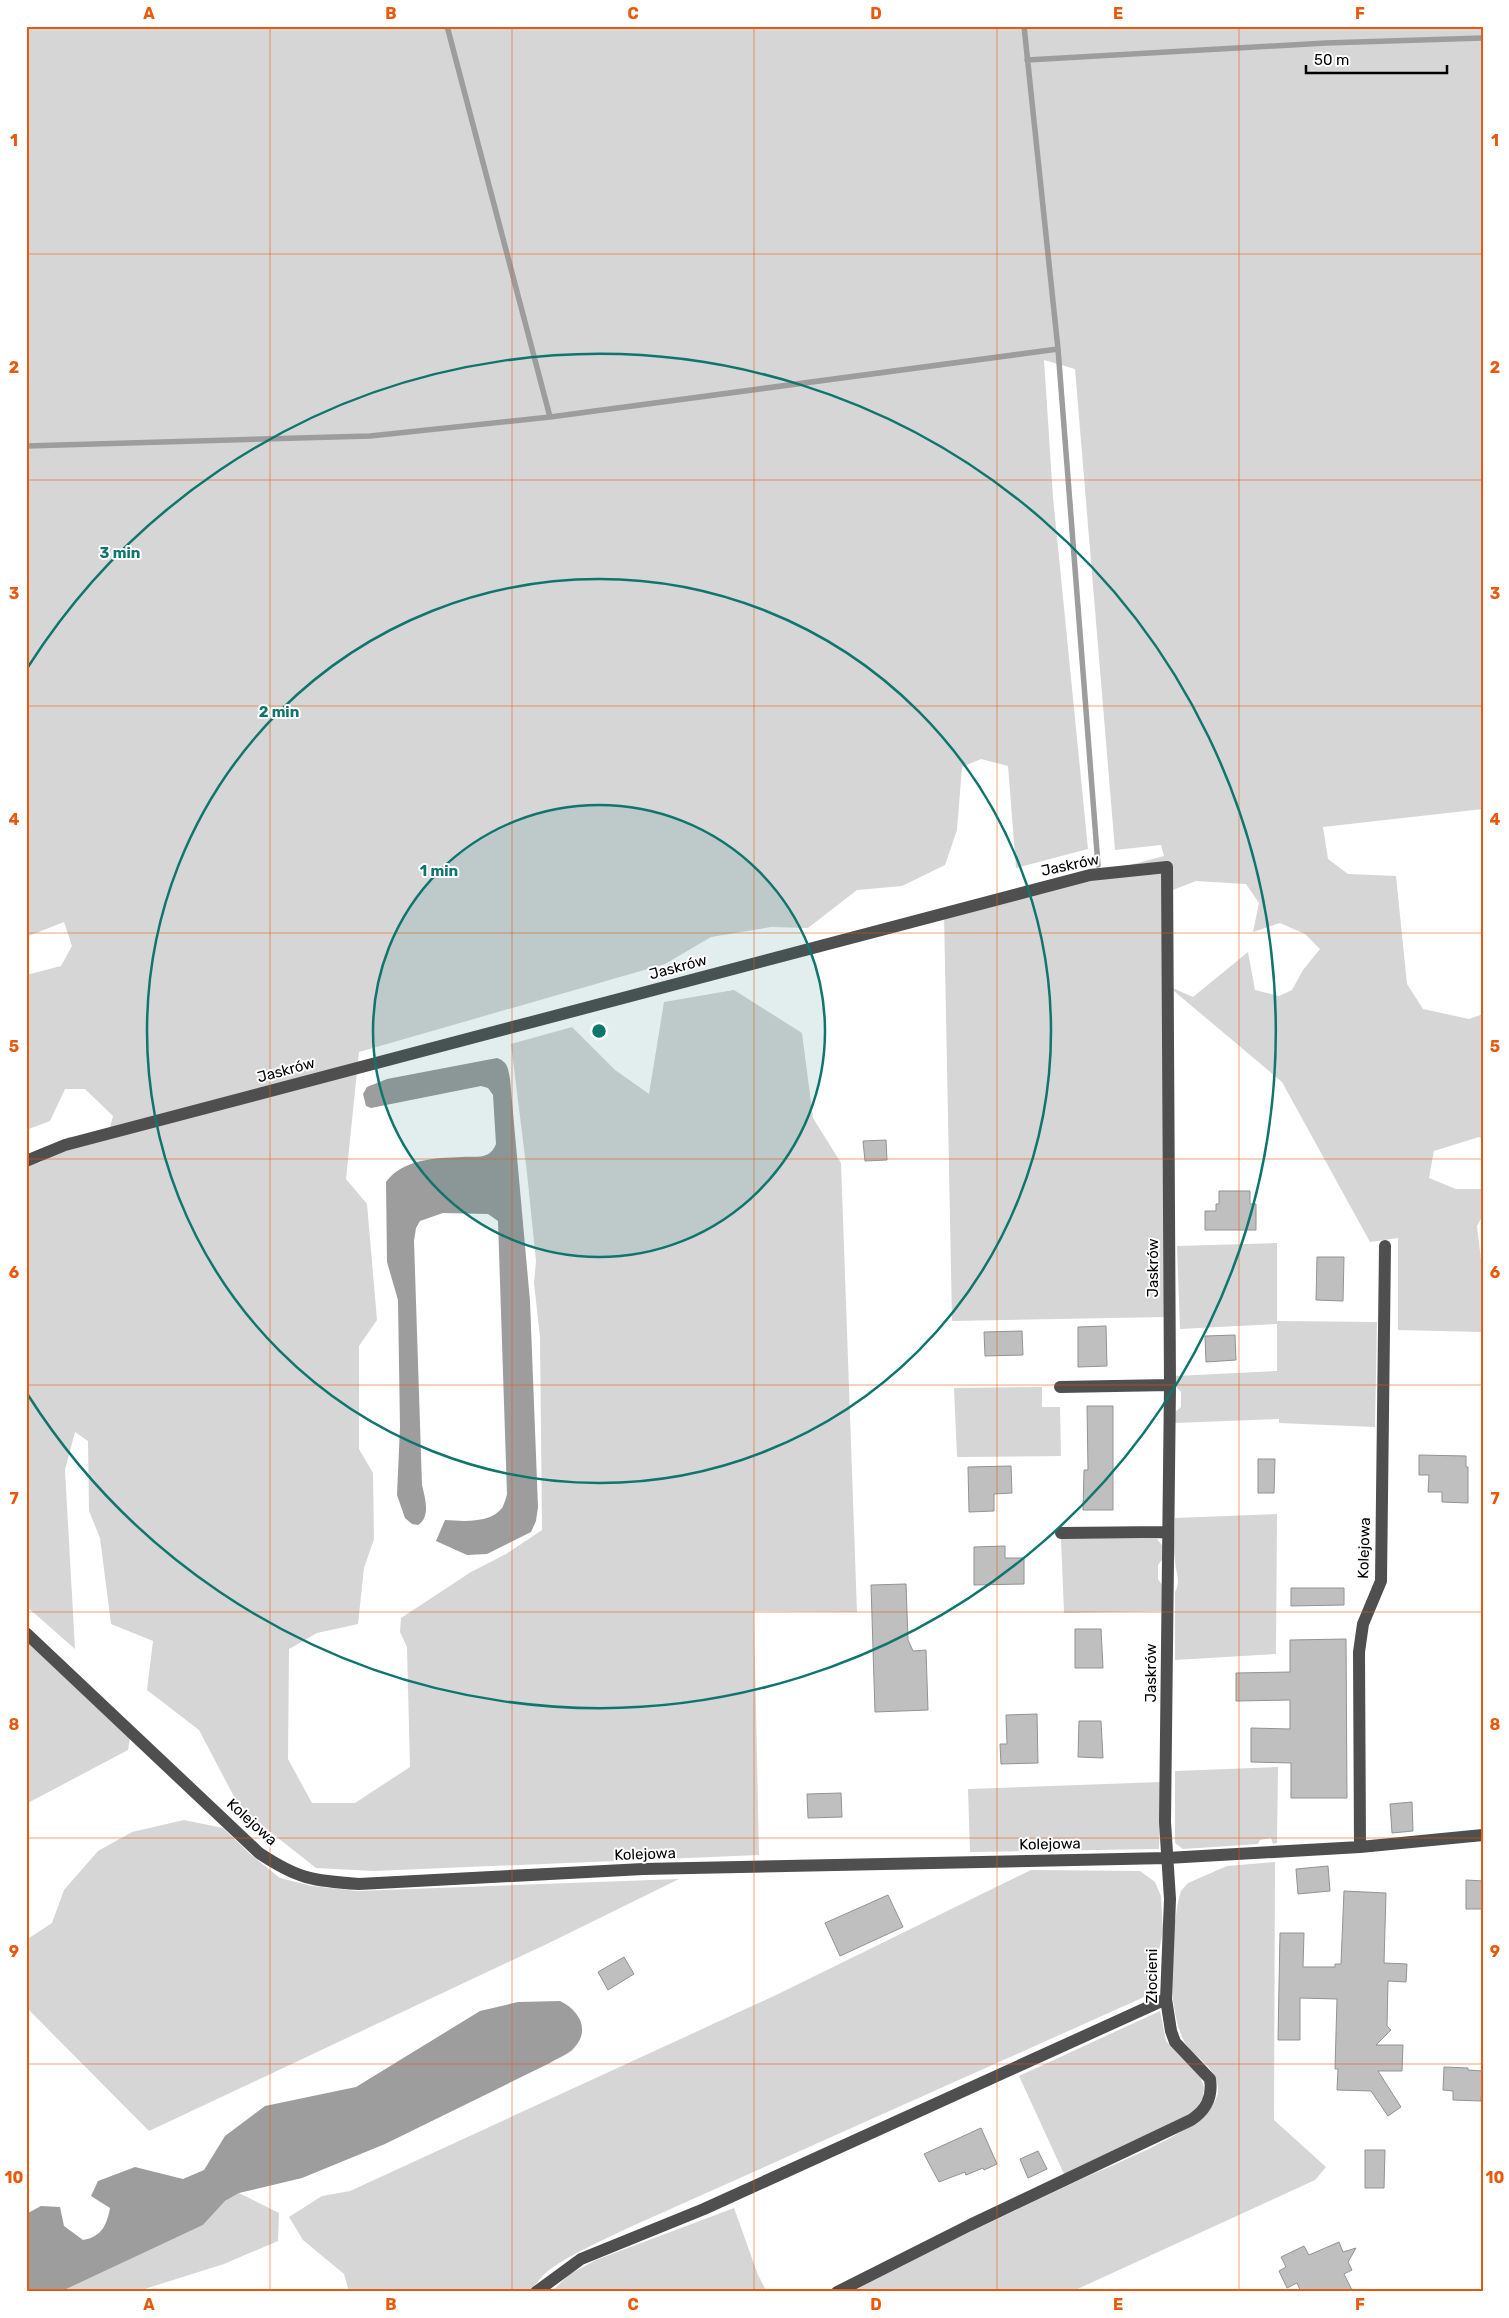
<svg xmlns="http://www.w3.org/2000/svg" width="1509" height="2318" viewBox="0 0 1509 2318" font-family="Rubik,sans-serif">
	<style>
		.green { fill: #d6d6d6; fill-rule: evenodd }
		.water { fill: #9d9d9d }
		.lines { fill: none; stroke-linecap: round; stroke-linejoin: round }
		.stream { stroke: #9d9d9d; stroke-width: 5.5 }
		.building { fill: #bfbfbf; stroke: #939393 }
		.minor { stroke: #4f4f4f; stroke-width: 12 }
		.grid { fill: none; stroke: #e8590c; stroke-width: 1; stroke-opacity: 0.55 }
		.ring { fill: none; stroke: #0f766e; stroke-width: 2.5 }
		.labels { text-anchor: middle; stroke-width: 4; stroke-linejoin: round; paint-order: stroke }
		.street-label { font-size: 15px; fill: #000; stroke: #fff }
		.centre { fill: #0f766e; stroke: #fff; stroke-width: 2.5 }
		.ring-label { font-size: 15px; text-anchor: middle; font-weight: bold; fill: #0f766e; stroke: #fff; stroke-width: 4; stroke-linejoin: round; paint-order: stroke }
		.neatline { fill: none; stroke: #e8590c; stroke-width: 2 }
		.grid-label { font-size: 16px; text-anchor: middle; font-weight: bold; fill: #e8590c }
	</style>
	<rect width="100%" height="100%" fill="#fff"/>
	<!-- green -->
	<path class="green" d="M26,26H1483V809L1323,827L1328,859L1348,874L1396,876L1407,984L1423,1009L1469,1019L1483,1014V1139L1479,1137L1434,1151L1429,1178L1456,1189H1483V1215L1477,1226L1483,1276V1332L1398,1330V1238L1370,1242L1282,1082L1168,986L1166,1317L952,1321L944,914L1164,856L1161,845L1115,850L1075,369L1044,360L1053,497L1088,849L1016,868L1008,766L981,759L962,767L957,830L945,865L902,886L857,890L808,928L771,927L711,937L665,964L359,1052L346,1179L367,1204L377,1320L359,1346V1449L373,1473L374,1539L364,1568L358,1624L317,1633L289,1649L288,1759L312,1803H355L410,1767L407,1647L400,1632L401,1618L471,1572L506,1554L542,1530L540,1337L534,1283L536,1261L527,1173L511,1044L572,1027L615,1070L649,1094L664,1002L734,990L802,1033L813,1118L841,1163L857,1612L754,1611L759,1855L374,1871L316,1868L240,1808L199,1730L147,1690L153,1641L111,1624L100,1538L89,1511L88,1441L75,1432L65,1470L75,1649L26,1606V1166L41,1162L68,1137L108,1135L113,1116L85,1089H65L50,1121L26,1130V975L61,966L72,946L64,922L26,937ZM1196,881L1246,884L1259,903L1253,932L1280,923L1305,934L1320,949L1303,970L1292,990L1279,996L1255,990L1248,952L1193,997L1168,986L1165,893Z
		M1277,1243V1321L1377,1322L1375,1427L1279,1423V1419L1175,1423V1412L1181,1407V1392L1175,1386V1376L1277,1371V1324L1180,1329L1177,1246Z
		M1042,1387V1407H1060L1061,1456L957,1457L954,1388Z
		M1277,1514L1276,1654L1175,1660V1592C1181,1581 1176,1573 1175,1562C1173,1548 1175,1532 1175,1518Z
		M1061,1539H1157L1162,1545V1560L1158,1565V1579L1162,1585V1611L1064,1613Z
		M26,1638L130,1738L128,1750L26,1804Z
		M1278,1767L1277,1843L1273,1844L1271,1838L1260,1840L1258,1844L1183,1849L1175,1843V1771Z
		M1161,1782L1159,1849L970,1852L968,1789Z
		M184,1820L223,1828L250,1854L280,1878L312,1886L357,1891L679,1879L549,1943L149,2131L26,2007V1940L52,1923L64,1890L98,1851L132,1832Z
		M1275,1862L1274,2120L1326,2167L1315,2180L1071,2292H847C926,2252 1006,2215 1086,2177C1122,2161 1177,2139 1206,2114C1212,2109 1219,2096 1218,2088C1217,2065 1190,2057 1182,2037C1166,1996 1171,1944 1178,1902L1181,1891L1188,1883L1227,1866Z
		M1031,1870L1140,1871L1155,1882L1161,1896L1163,1931L1151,1991L1142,1998L628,2228C601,2241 573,2253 549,2270C541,2276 536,2286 527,2292H349L344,2274L303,2240L289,2217L322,2196L350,2191L774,1996Z
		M1160,2011L1166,2041L1200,2076L1204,2087L1203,2099L1191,2115L1064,2174L1019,2076Z
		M239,2193L279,2213L278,2241L224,2264L135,2292H60L203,2225L225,2201Z
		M734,2208L758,2275L767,2292H551L570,2274L596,2260Z"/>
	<!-- water -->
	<path class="water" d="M497,1058C508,1062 508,1068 510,1079L530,1301L538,1507L536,1521L531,1532L487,1554L467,1555L436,1541L445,1520C462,1521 490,1524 502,1508C504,1505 506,1498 507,1494L498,1221L488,1214L443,1213L420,1221L416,1228L414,1241L422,1485C425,1498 431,1517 418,1525L412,1524L405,1518L397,1495L400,1427L398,1300L387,1262L386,1182C403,1159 435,1158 462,1157C469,1156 479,1158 486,1155C491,1153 494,1149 496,1144L493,1095L488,1088L481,1086L371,1108L366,1106L363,1094L367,1087L387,1079Z
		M560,2001C579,2010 591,2030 574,2048C568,2055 557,2058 550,2063L385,2144L302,2178L239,2193L225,2201L203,2225L60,2292H39L26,2289V2214L41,2206L60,2207L64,2226L83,2240C102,2237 107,2224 110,2208L91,2196L98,2181L135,2167L183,2179L204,2170L225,2136L265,2106L356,2087L480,2011L518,2002Z"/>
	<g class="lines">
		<!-- stream -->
		<path class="stream" d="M447,26L550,417
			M1024,26L1058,349L1098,865
			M1027,60L1326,43L1483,38
			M26,446L370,436L550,417L1058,349"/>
	</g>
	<!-- building -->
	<path class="building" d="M886,1140L887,1160L865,1161L863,1141Z
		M1219,1191H1250V1204H1256V1230H1205V1211H1216V1204H1219Z
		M1317,1257H1344L1343,1301L1316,1300Z
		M1106,1326L1107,1366L1078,1367V1327Z
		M1022,1331L1023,1355L985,1356L984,1332Z
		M1235,1335L1236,1360L1206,1362L1205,1336Z
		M1087,1406H1113V1510H1083L1084,1470H1088Z
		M1419,1455L1466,1456V1467H1468V1503L1442,1502V1492H1428L1429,1475H1419Z
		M1258,1459H1275L1274,1493H1258Z
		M1011,1466L1012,1493L994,1494V1511L969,1512L968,1467Z
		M1005,1546V1558H1024V1584L974,1585V1547Z
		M906,1584L908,1640L913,1651L926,1650L928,1710L875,1712L871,1585Z
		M1291,1588H1344V1605L1291,1606Z
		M1075,1629H1101L1103,1668H1075Z
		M1346,1639L1347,1798H1291V1763L1251,1762V1728L1290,1729V1700L1236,1701V1673L1290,1672V1640Z
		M1037,1714L1038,1763L1001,1764L1000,1744H1007L1006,1715Z
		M1079,1721H1101L1103,1758L1078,1757Z
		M841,1793L842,1817L808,1818L807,1794Z
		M1412,1802L1413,1831L1392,1833L1390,1804Z
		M1328,1866L1330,1891L1298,1894L1296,1869Z
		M1466,1880L1483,1881V1909H1466Z
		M1344,1891L1386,1893L1384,1963L1407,1964L1406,1982L1388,1981L1387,2026L1391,2030L1376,2045H1403L1402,2071H1378L1401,2107L1388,2116L1371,2091L1337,2090L1338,2069H1335L1337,1999L1300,1998V2040H1278L1280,1933H1304L1303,1967H1335V1964H1341Z
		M888,1895L903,1927L840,1956L825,1923Z
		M624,1957L634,1974L608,1990L598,1972Z
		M1444,2067L1468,2068V2070L1483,2071L1481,2101L1453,2100V2091L1443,2090Z
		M981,2128L997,2164L984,2170L983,2168L966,2175L965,2172L939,2182L924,2154Z
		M1365,2150H1385L1384,2188H1365Z
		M1038,2151L1047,2169L1028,2178L1020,2159Z
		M1339,2242L1343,2252L1356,2248L1348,2262L1352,2270L1344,2274L1353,2292H1301L1297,2283L1287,2288L1279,2271L1286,2267L1281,2257L1304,2246L1309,2255Z"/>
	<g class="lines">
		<!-- minor -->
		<path class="minor" d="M26,1161L65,1145L1090,875L1167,867L1170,1385L1165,1822L1170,1899L1166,1999L1171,2031L1175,2042L1210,2079C1213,2098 1206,2110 1191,2120L970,2225L837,2292
			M1060,1387L1170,1385
			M1061,1533L1168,1532
			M26,1633L259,1853C298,1879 313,1881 359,1884L643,1869L1167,1858L1360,1847L1483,1835
			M1360,1847L1359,1652L1363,1624L1381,1581L1385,1246
			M536,2292L581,2259L704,2209L1166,1999"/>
	</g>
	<!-- grid -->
	<path class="grid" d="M270,26V2292M512,26V2292M754,26V2292M997,26V2292M1239,26V2292M26,254H1483M26,480H1483M26,706H1483M26,933H1483M26,1159H1483M26,1385H1483M26,1612H1483M26,1838H1483M26,2064H1483"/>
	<!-- distance rings -->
	<circle cx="599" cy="1031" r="226" fill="#0f766e" fill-opacity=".12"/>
	<g class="ring">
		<circle cx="599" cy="1031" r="226"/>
		<circle cx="599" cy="1031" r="452"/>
		<path d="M28 667A677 677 0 1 1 28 1395"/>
	</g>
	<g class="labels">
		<!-- street labels -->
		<g class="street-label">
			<text transform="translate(1070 865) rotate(-12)" y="5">Jaskrów</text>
			<text transform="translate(678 967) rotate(-15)" y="5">Jaskrów</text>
			<text transform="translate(286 1070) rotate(-15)" y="5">Jaskrów</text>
			<text transform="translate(1153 1268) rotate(-90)" y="5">Jaskrów</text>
			<text transform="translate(1364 1548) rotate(-88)" y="5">Kolejowa</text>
			<text transform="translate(1151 1673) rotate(-90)" y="5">Jaskrów</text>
			<text transform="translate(252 1822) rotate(42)" y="5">Kolejowa</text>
			<text transform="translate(1050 1844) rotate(-1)" y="5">Kolejowa</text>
			<text transform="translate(645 1854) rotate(-2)" y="5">Kolejowa</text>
			<text transform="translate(1152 1976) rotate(-90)" y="5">Złocieni</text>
		</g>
	</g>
	<circle cx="599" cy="1031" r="8" class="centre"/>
	<g class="ring-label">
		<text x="120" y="558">3 min</text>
		<text x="279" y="717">2 min</text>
		<text x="439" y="876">1 min</text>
	</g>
	<!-- border -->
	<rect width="1509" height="2318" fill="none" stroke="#ffffff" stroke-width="55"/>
	<!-- scale -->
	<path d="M1306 65v8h141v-8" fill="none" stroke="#000000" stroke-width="2.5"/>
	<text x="1314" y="65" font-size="15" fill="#000000" stroke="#ffffff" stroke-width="4" paint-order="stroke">50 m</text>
	<rect x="28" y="28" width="1454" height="2262" class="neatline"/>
	<g class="grid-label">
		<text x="149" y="19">A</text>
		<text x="391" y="19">B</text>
		<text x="633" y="19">C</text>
		<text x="876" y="19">D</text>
		<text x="1118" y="19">E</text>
		<text x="1360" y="19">F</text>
		<text x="14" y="146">1</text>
		<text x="1495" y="146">1</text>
		<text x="14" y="373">2</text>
		<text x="1495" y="373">2</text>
		<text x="14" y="599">3</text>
		<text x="1495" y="599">3</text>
		<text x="14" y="825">4</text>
		<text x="1495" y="825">4</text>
		<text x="14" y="1052">5</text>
		<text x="1495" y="1052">5</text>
		<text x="14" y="1278">6</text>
		<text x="1495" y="1278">6</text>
		<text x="14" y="1504">7</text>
		<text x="1495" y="1504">7</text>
		<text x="14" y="1730">8</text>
		<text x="1495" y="1730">8</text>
		<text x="14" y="1957">9</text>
		<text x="1495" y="1957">9</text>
		<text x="14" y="2183">10</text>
		<text x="1495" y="2183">10</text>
		<text x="149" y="2310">A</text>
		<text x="391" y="2310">B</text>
		<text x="633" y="2310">C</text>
		<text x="876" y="2310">D</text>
		<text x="1118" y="2310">E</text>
		<text x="1360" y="2310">F</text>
	</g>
</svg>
